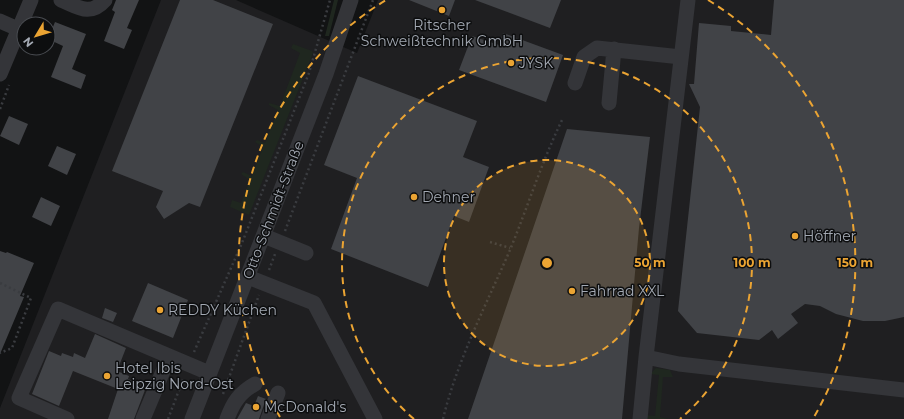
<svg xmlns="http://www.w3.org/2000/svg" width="904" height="419" viewBox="0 0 904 419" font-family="Montserrat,sans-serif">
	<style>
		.built { fill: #1f1f21 }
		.green { fill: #1f271f }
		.building { fill: #414347 }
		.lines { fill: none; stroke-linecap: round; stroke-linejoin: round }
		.path { stroke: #3a3c40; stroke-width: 2.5; stroke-dasharray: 2 3; stroke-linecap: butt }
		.minor { stroke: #343539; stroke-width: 15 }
		.ring { fill: none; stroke: #eba433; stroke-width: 2; stroke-dasharray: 7 5 }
		.poi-dot { fill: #eba433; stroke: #0d0e0f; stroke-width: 1.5 }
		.labels { text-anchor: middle; stroke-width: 3; stroke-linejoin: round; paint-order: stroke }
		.poi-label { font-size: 14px; fill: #a4aab4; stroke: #0d0e0f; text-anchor: start }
		.street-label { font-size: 14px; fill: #a4aab4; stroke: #0d0e0f }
		.centre { fill: #eba433; stroke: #0d0e0f; stroke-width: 2 }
		.ring-label { font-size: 12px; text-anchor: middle; font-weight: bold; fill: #eba433; stroke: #0d0e0f; stroke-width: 3; stroke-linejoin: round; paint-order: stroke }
	</style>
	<rect width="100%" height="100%" fill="#121314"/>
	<!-- built -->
	<path class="built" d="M161,0H236L357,53L378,0H904V419H0V408Z"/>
	<!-- green -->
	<path class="green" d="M334,0H338L329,36H325Z
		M293,44L312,51L313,53L249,215L230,207L232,200L241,203L250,180L241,174L243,172L252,176L263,147L255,142L257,140L265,143L278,110L269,105V103L280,106L300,53L291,48Z
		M656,368L670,370L673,377H663L660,417L668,419H646L647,415L655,416L659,375L650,374Z"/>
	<!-- building -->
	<path class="building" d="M116,0H139L127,28L132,30L124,49L104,41L115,12L112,10Z
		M180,0H213L273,24L200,207L189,203L164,219L156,207L163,191L112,171Z
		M409,0H455L449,16Z
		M475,0H561L550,28Z
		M774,0H904V317L885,321H863L836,314L820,306L805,304L791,314L798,323L778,339L772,330L759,340L697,333L678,311L700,107L689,84H694L699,23L731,26V31L771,35Z
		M55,22L86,34L72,69L86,75L81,89L51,77L63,46L48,39Z
		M503,33L563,55L546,102L459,70L472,36L499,45Z
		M358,76L477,121L463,157L489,167L469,222L454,216L428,287L331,249L357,178L324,165Z
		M9,116L28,124L19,145L0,136Z
		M567,129L650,137L639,228L622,419H468Z
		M57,146L76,154L67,175L48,166Z
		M41,197L60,206L51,226L32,217Z
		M0,251L6,253L7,252L34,263L20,296L24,297L0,354Z
		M148,283L188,300L173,338L132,321Z
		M105,308L117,313L113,322L102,318Z
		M95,334L126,348L117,371L129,376L128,379L139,384L137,387L145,390L134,419H108L118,389L73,371L59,406L32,394L49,351L61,356L62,353L73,357L74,353L85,358Z
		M258,396L266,399L259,419H237L246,403L254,406Z"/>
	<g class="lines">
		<!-- path -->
		<path class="path" d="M0,109L9,85
			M285,231L373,0
			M490,242L510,248
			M269,270L275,254
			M0,283L31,298L12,348L0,353
			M194,352L242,243L309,73L330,0
			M223,394L259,295
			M168,419L184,377
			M443,419C457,361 486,305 510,250C528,206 542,161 563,118"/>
		<!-- minor -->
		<path class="minor" d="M61,0C78,7 90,17 105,0
			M688,0L646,357L679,364L904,390
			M0,21L18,29
			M0,74L31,0
			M575,83L584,57L597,48L681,57
			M609,103L614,49
			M264,236L306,253
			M248,277L314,303L375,419
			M67,419L19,398L58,309L209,373
			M143,419L169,357
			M192,419L326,74L351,0
			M227,419C233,403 239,393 255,384
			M268,419L278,393
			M640,419L646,357"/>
	</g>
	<!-- distance rings -->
	<circle cx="547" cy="263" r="103" fill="#eba433" fill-opacity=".12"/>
	<g class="ring">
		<circle cx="547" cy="263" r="103"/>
		<path d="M414 419A205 205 0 1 1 680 419"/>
		<path d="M280 417A308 308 0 0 1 386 0M708 0A308 308 0 0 1 814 417"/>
	</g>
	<!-- markers -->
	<g class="poi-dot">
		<circle cx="442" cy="10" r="4"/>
		<circle cx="511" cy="63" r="4"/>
		<circle cx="414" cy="197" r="4"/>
		<circle cx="795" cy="236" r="4"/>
		<circle cx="572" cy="291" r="4"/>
		<circle cx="160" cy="310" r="4"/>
		<circle cx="107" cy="376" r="4"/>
		<circle cx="256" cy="407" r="4"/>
	</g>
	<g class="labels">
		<!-- poi labels -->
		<g class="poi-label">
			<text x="442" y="30" text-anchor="middle">Ritscher<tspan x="442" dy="16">Schweißtechnik GmbH</tspan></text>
			<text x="519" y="68">JYSK</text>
			<text x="422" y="202">Dehner</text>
			<text x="803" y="241">Höffner</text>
			<text x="580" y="296">Fahrrad XXL</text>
			<text x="168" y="315">REDDY Küchen</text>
			<text x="115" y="373">Hotel Ibis<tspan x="115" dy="16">Leipzig Nord-Ost</tspan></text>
			<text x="264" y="412">McDonald's</text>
		</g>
		<!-- street labels -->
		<g class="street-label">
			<text transform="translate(273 210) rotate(-69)" y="5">Otto-Schmidt-Straße</text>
		</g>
	</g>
	<circle cx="547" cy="263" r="6" class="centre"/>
	<g class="ring-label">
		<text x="650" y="267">50 m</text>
		<text x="752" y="267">100 m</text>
		<text x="855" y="267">150 m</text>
	</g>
	<!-- north arrow -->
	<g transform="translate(36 36) rotate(232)"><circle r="19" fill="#0d0e0f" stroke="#494c51"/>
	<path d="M0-3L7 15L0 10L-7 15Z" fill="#eba433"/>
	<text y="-6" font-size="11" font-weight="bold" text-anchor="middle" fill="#a4aab4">N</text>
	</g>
</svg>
